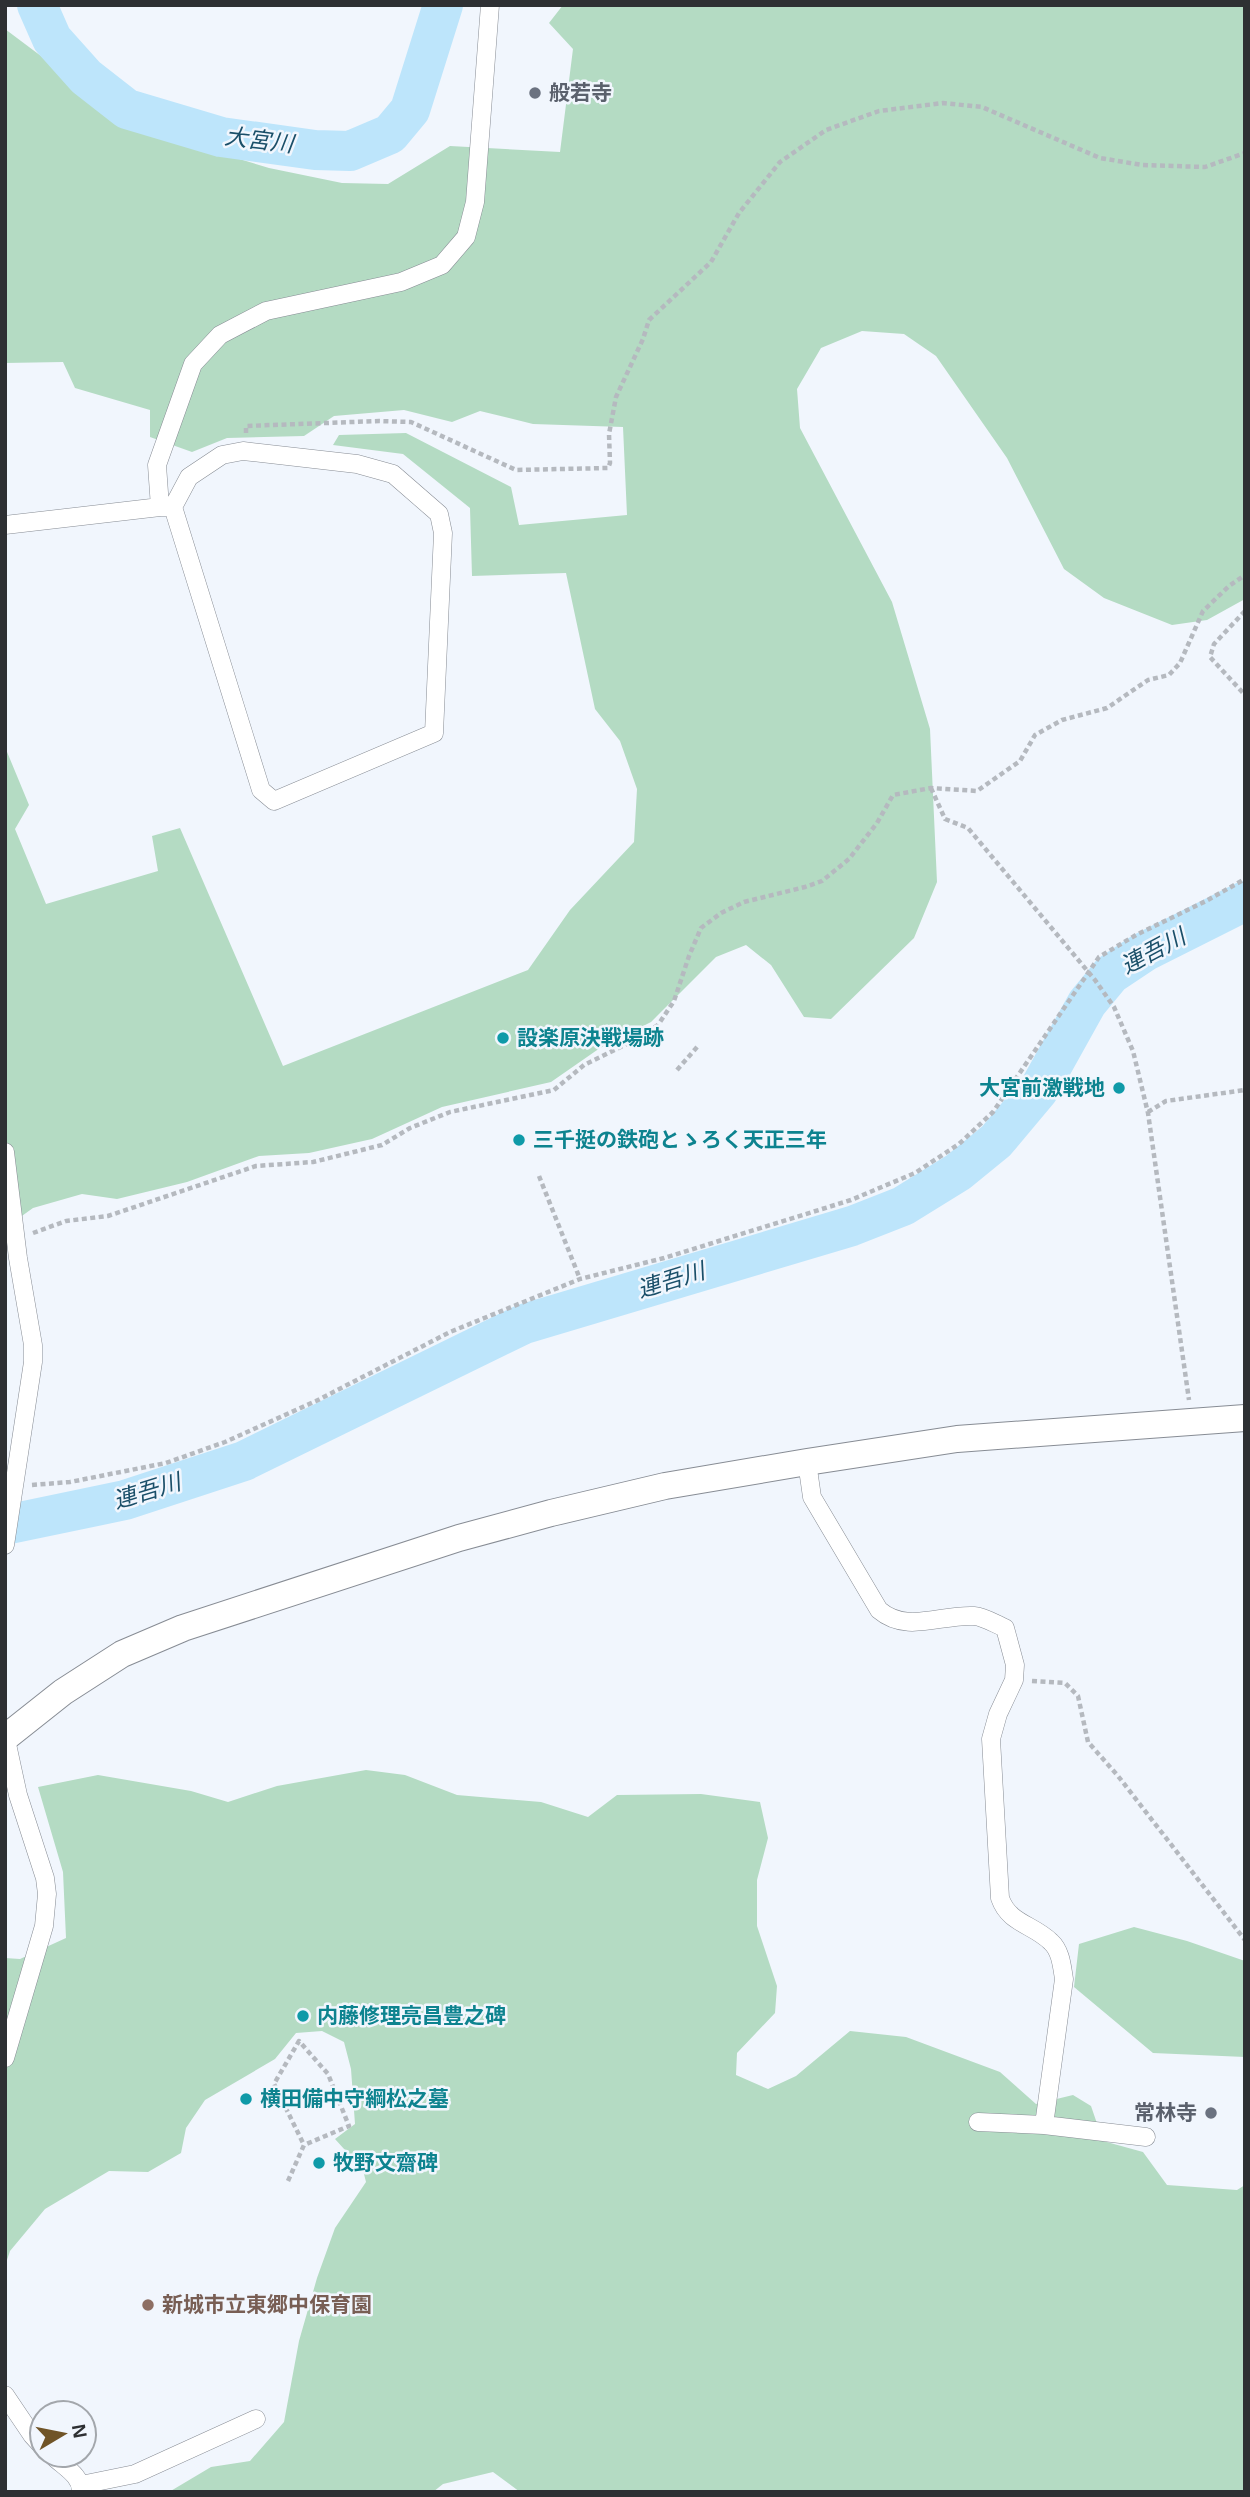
<svg xmlns="http://www.w3.org/2000/svg" width="1250" height="2497" viewBox="0 0 1250 2497" font-family="Helvetica,'Noto Sans JP',sans-serif">
	<style>
		.green { fill: #b4dbc3 }
		.lines { fill: none; stroke-linecap: round; stroke-linejoin: round }
		.river { stroke: #bde5fb; stroke-width: 40 }
		.street-casing { stroke: #878c94; stroke-width: 19 }
		.secondary-casing { stroke: #878c94; stroke-width: 28 }
		.path { stroke: #b5b9bf; stroke-width: 4.5; stroke-dasharray: 5 3.5; stroke-linecap: butt }
		.street { stroke: #fff; stroke-width: 18 }
		.secondary { stroke: #fff; stroke-width: 26 }
		.worship-dot { fill: #6b7280; stroke: #f1f6fd; stroke-width: 2.5 }
		.culture-dot { fill: #0f9aa8; stroke: #f1f6fd; stroke-width: 2.5 }
		.education-dot { fill: #8d6e63; stroke: #f1f6fd; stroke-width: 2.5 }
		.labels { text-anchor: middle; stroke-width: 5; stroke-linejoin: round; paint-order: stroke }
		.worship-label { font-size: 21px; font-weight: bold; fill: #5b616d; stroke: #f1f6fd; text-anchor: start }
		.culture-label { font-size: 21px; font-weight: bold; fill: #0d838f; stroke: #f1f6fd; text-anchor: start }
		.education-label { font-size: 21px; font-weight: bold; fill: #785e54; stroke: #f1f6fd; text-anchor: start }
		.water-label { font-size: 23px; font-style: italic; fill: #1a4f69; stroke: #f1f6fd }
	</style>
	<rect width="100%" height="100%" fill="#f1f6fd"/>
	<!-- green -->
	<path class="green" d="M563,5H1245V599L1207,620L1172,625L1104,598L1064,569L1007,458L936,356L904,334L862,331L821,348L797,389L800,428L892,602L930,729L937,882L914,938L831,1019L804,1017L771,965L746,945L716,957L651,1022L600,1048L551,1082L442,1107L372,1139L309,1153L259,1156L187,1182L117,1199L82,1194L33,1208L5,1228V747L29,805L15,829L46,904L158,871L152,836L180,828L283,1066L528,970L570,910L634,842L637,789L620,741L595,709L566,573L472,576L470,508L403,454L333,445L339,435L406,433L511,487L519,525L627,515L623,427L533,424L480,411L452,422L404,410L334,416L304,436L227,438L192,452L150,437V410L75,388L63,362L5,363V29L137,128L269,168L342,183L388,184L450,146L560,152L573,49L549,23Z
		M366,1770L405,1775L457,1795L541,1802L588,1817L617,1795L701,1794L760,1802L768,1838L757,1880V1926L777,1986L775,2013L737,2053L736,2075L768,2089L796,2076L850,2031L906,2037L1000,2072L1036,2104L1073,2095L1091,2106L1103,2141L1143,2152L1167,2185L1237,2190L1245,2185V2492H520L493,2472L443,2484L433,2492H169L211,2467L250,2461L284,2422L299,2341L317,2278L335,2228L366,2182L363,2170L335,2139L355,2124L351,2069L344,2042L322,2031L296,2033L275,2059L205,2100L186,2128L181,2153L148,2172L109,2171L45,2209L10,2251L5,2266V1958L20,1959L66,1938L63,1872L38,1787L98,1775L191,1791L228,1802L277,1786Z
		M1134,1927L1187,1941L1245,1961V2057L1153,2053L1074,1987L1079,1944Z"/>
	<g class="lines">
		<!-- river -->
		<path class="river" d="M37,5L52,39L86,77L127,109L221,137L315,150L350,151L390,134L410,110L443,5
			M5,1525L125,1500L244,1461L524,1324L852,1226L903,1206L958,1172L996,1141L1038,1091L1087,1003L1111,974L1144,952L1245,901"/>
		<!-- street casing -->
		<g class="street-casing">
			<path id="street" d="M160,507L157,465L193,364L220,335L266,311L401,282L442,265L466,237L475,202L490,5
				M5,525L160,507H173L261,790L274,801L434,733L443,533L439,514L393,474L357,464L243,451L222,455L189,477L173,507
				M5,1152L18,1258L33,1345V1362L5,1545
				M807,1462L812,1497L879,1610C907,1634 941,1614 974,1616C985,1617 995,1624 1005,1628L1015,1665L1014,1680L998,1714L991,1739L1000,1898C1009,1924 1033,1924 1051,1942C1061,1951 1062,1967 1064,1979L1044,2125
				M5,1735L18,1795L45,1878L47,1894L44,1926L5,2058
				M978,2122L1044,2125L1146,2137
				M5,2395L32,2435L42,2446
				M52,2455C62,2466 82,2475 81,2492
				M81,2485L135,2474L256,2419"/>
		</g>
		<!-- secondary casing -->
		<g class="secondary-casing">
			<path id="secondary" d="M5,1738L63,1692L122,1654L183,1628L459,1538L551,1513L665,1486L807,1462L957,1439L1245,1418"/>
		</g>
		<!-- path -->
		<path class="path" d="M246,433V426L379,421L411,422L516,470L608,468L610,463L609,434L616,397L643,339L649,320L711,262L739,213L780,162L826,130L879,111L943,103L982,107L1100,158L1142,165L1205,167L1245,153
			M1245,611L1214,644L1210,657L1245,695
			M931,788L945,819L968,828L1095,980L1114,1007L1133,1051L1148,1113L1189,1400
			M677,1070L698,1046
			M1148,1112L1166,1101L1245,1090
			M539,1176L580,1279
			M33,1233L66,1221L108,1216L256,1166L313,1162L382,1145L410,1128L450,1112L554,1090L584,1065L633,1041L658,1025L674,1001L689,956L701,928L721,913L744,902L805,887L822,881L849,859L877,823L893,795L931,788L977,791L1020,761L1035,735L1062,720L1107,708L1148,680L1169,675L1180,663L1203,611L1229,586L1245,575
			M32,1485L70,1482L166,1463L225,1442L316,1401L450,1332L580,1279L664,1258L851,1200L915,1173L959,1144L993,1112L1099,957L1136,935L1206,901L1245,879
			M1032,1681L1065,1683L1078,1696L1088,1742L1118,1776L1245,1940
			M288,2181L304,2145L274,2084L299,2041L328,2074L349,2126L304,2145"/>
		<!-- street -->
		<use href="#street" class="street"/>
		<!-- secondary -->
		<use href="#secondary" class="secondary"/>
	</g>
	<!-- markers -->
	<g class="worship-dot">
		<circle cx="535" cy="93" r="7"/>
		<circle cx="1211" cy="2113" r="7"/>
	</g>
	<g class="culture-dot">
		<circle cx="503" cy="1038" r="7"/>
		<circle cx="1119" cy="1088" r="7"/>
		<circle cx="519" cy="1140" r="7"/>
		<circle cx="303" cy="2016" r="7"/>
		<circle cx="246" cy="2099" r="7"/>
		<circle cx="319" cy="2163" r="7"/>
	</g>
	<circle class="education-dot" cx="148" cy="2305" r="7"/>
	<g class="labels">
		<!-- worship labels -->
		<g class="worship-label">
			<text x="549" y="100">般若寺</text>
			<text x="1197" y="2120" text-anchor="end">常林寺</text>
		</g>
		<!-- culture labels -->
		<g class="culture-label">
			<text x="517" y="1045">設楽原決戦場跡</text>
			<text x="1105" y="1095" text-anchor="end">大宮前激戦地</text>
			<text x="533" y="1147">三千挺の鉄砲とゝろく天正三年</text>
			<text x="317" y="2023">内藤修理亮昌豊之碑</text>
			<text x="260" y="2106">横田備中守綱松之墓</text>
			<text x="333" y="2170">牧野文齋碑</text>
		</g>
		<!-- education labels -->
		<g class="education-label">
			<text x="162" y="2312">新城市立東郷中保育園</text>
		</g>
		<!-- water labels -->
		<g class="water-label">
			<text transform="translate(259 140) rotate(7)" y="8">大宮川</text>
			<text transform="translate(1153 951) rotate(-28)" y="8">連吾川</text>
			<text transform="translate(671 1280) rotate(-17)" y="8">連吾川</text>
			<text transform="translate(147 1491) rotate(-17)" y="8">連吾川</text>
		</g>
	</g>
	<!-- border -->
	<rect width="1250" height="2497" fill="none" stroke="#2e3033" stroke-width="14"/>
	<!-- north arrow -->
	<g transform="translate(63 2434) rotate(80)"><circle r="33" fill="#f1f6fd" stroke="#a3a7ac" stroke-width="2"/>
	<path d="M0-5L12 26L0 18L-12 26Z" fill="#705427"/>
	<text y="-10" font-size="19" font-weight="bold" text-anchor="middle" fill="#2e3033">N</text>
	</g>
</svg>
